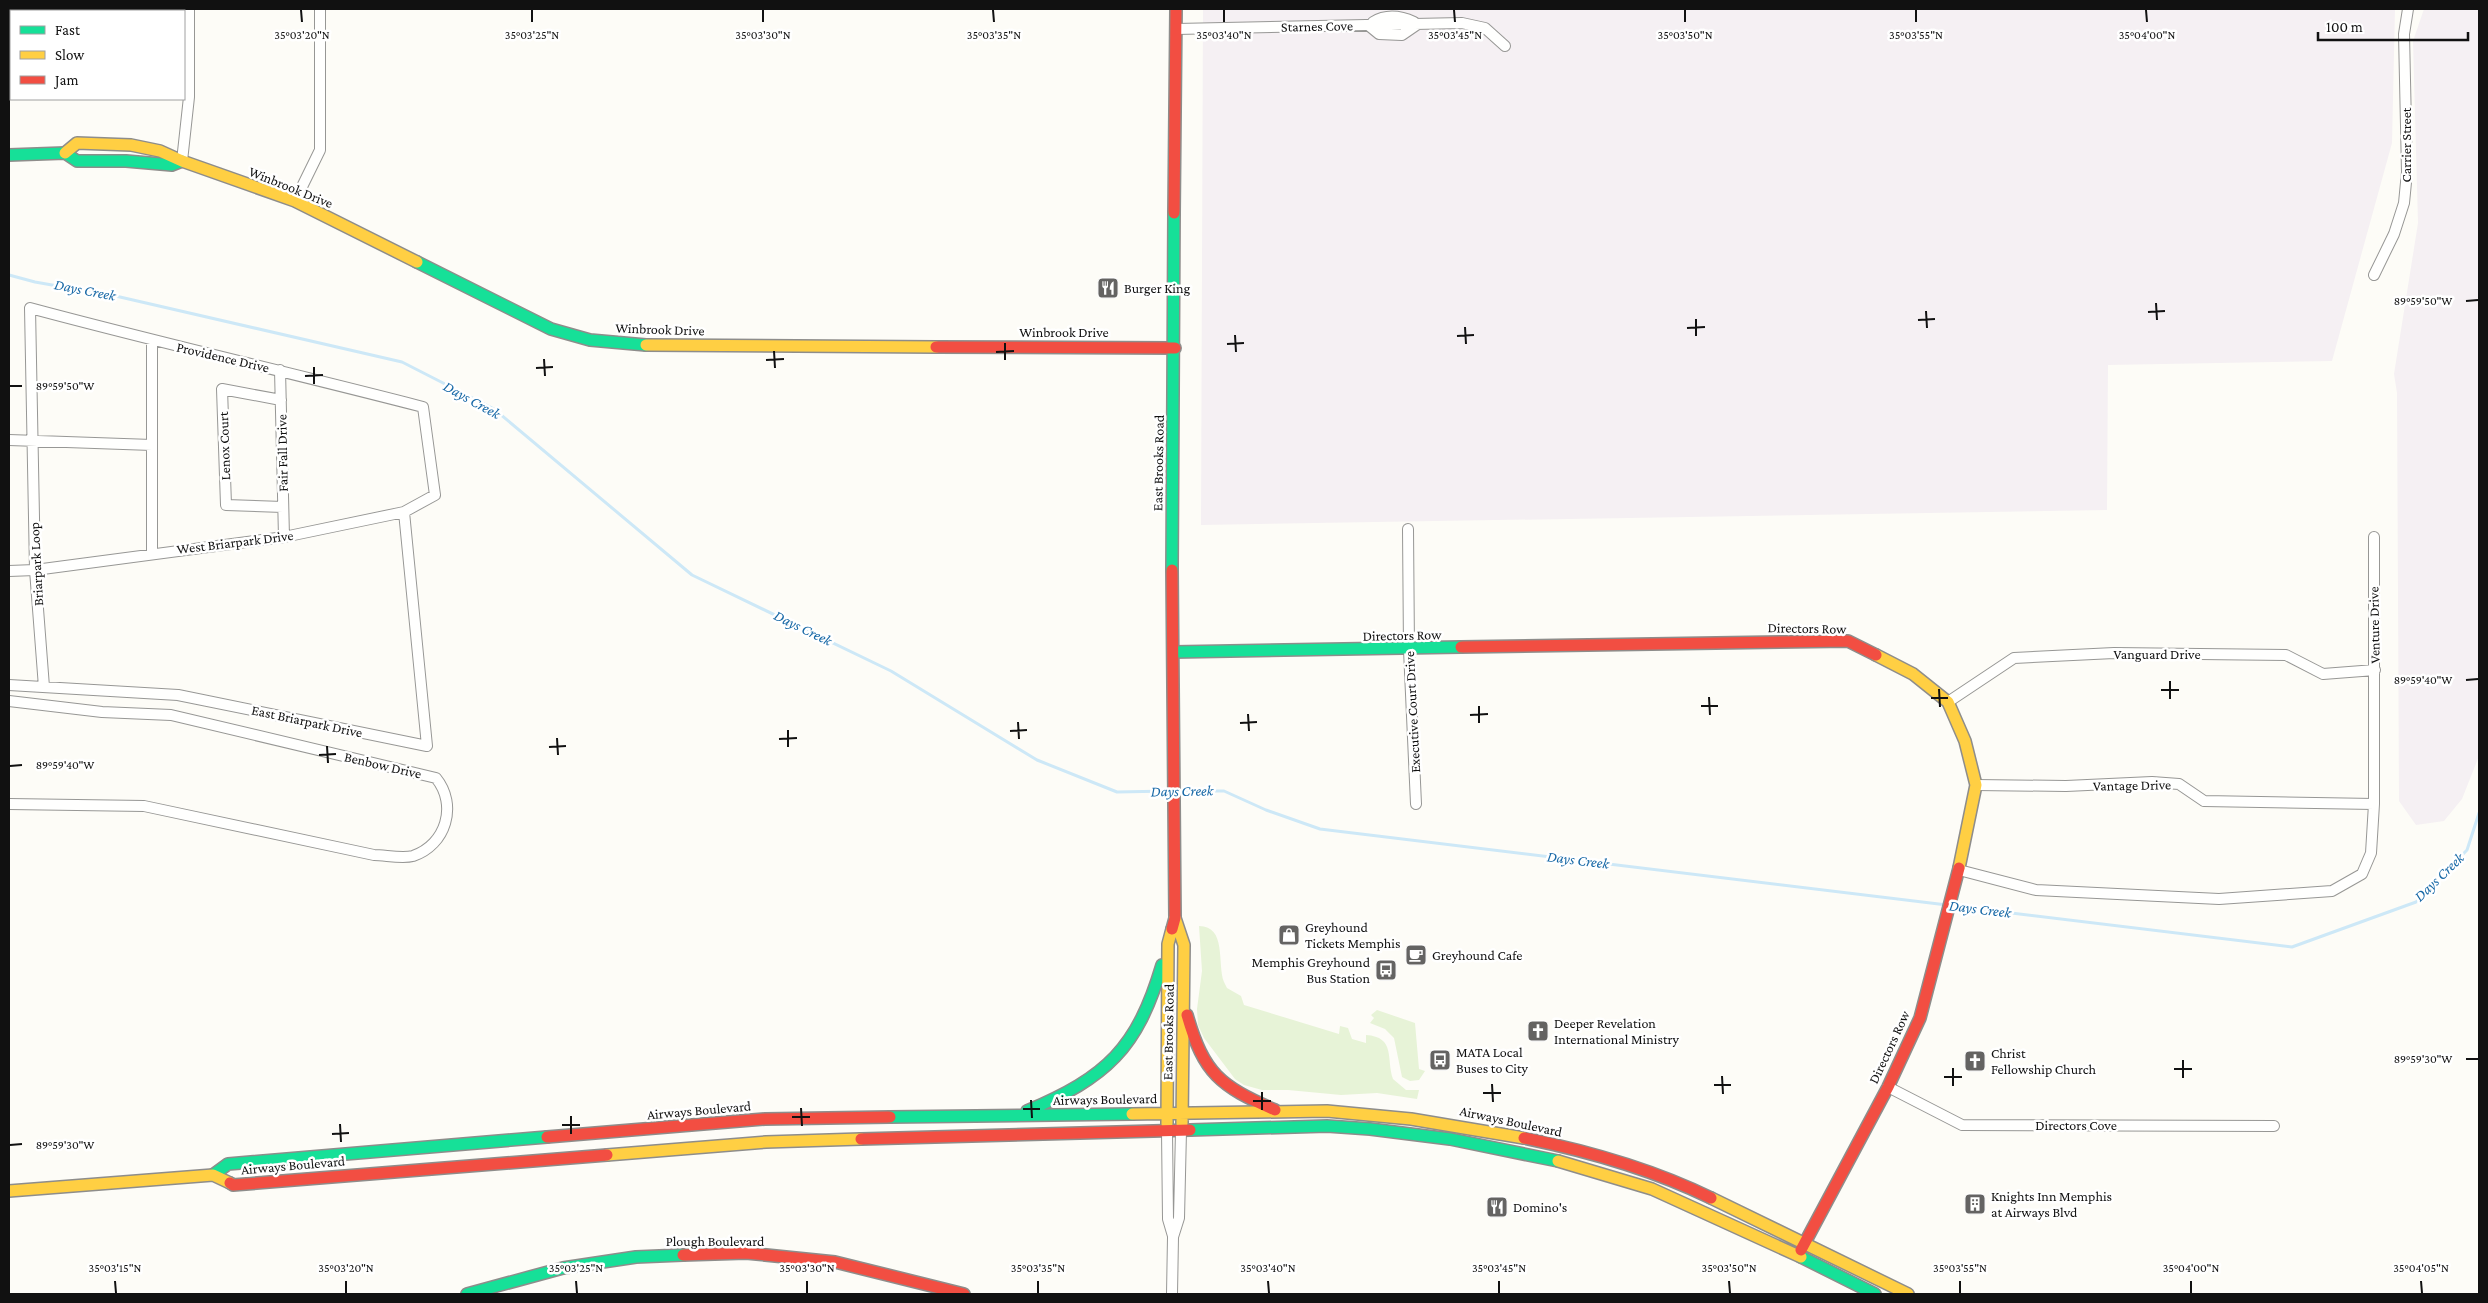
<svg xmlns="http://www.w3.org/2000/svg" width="2488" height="1303" viewBox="0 0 2488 1303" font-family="'Crimson Pro',serif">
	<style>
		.industrial { fill: #f5f0f3 }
		.green { fill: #e7f3d7 }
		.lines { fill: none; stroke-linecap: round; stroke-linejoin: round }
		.stream { stroke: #cde8f7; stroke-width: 3 }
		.street-casing { stroke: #979795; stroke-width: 12 }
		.fast-casing { stroke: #8e8d8b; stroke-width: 14 }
		.slow-casing { stroke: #8e8d8b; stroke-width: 14 }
		.jam-casing { stroke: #8e8d8b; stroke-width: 14 }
		.street { stroke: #fffffe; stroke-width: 10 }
		.fast { stroke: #16e098; stroke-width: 11 }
		.slow { stroke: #ffcf43; stroke-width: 11 }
		.jam { stroke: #f24e42; stroke-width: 11 }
		.ticks { fill: none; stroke: #111; stroke-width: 2 }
		.labels { text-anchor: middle; stroke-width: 5; stroke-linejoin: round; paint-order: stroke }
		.street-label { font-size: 14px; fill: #111; stroke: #fff }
		.poi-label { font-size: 14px; fill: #111; stroke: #fff; text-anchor: start }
		.water-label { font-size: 15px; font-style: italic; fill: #1768a6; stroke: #fff }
		.ticks-label { font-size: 12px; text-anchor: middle; fill: #111; stroke: #fff; stroke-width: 5; stroke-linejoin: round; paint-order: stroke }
	</style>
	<rect width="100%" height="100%" fill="#fdfcf7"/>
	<!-- industrial -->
	<path class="industrial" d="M1203,9H2395L2392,143L2332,361L2108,365L2107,510L1201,525Z
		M2424,9H2479V756L2462,799L2444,821L2416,825L2399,801L2397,393L2394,374L2418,223L2413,41Z"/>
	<!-- green -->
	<path class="green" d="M1199,926C1227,926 1217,964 1224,982L1227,988L1241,996L1244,1005L1339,1034L1340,1026L1348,1028L1352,1039L1366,1043V1035C1396,1037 1386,1059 1393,1079L1406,1090H1419L1417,1099L1377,1093L1341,1095L1288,1090H1262L1244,1085L1235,1079L1204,1038L1198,1025L1197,1009L1202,971Z
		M1377,1010L1415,1023L1419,1069L1425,1071L1419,1080L1410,1081L1402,1077L1394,1038L1385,1029L1370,1023L1374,1018L1371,1015Z"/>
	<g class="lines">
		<!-- stream -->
		<path class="stream" d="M9,275L35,282L120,297L402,362L494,409L692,575L891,671L1037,760L1117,792L1169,791
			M1180,791H1224L1266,810L1320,829L1947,905
			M1953,906L2292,947L2416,902L2467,850L2479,813"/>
		<!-- street casing -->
		<g class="street-casing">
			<path id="street" d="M1373,22C1386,14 1401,16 1414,22
				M1368,25L1379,34L1402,35L1418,24
				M1176,29L1462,23L1485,28L1505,46
				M182,161L189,97V9
				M295,201L320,150V9
				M2374,275L2394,234L2404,203L2407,172L2404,34L2408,9
				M152,341V553
				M280,370L284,537
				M281,400L222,389L226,505L283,507
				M9,440L152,445
				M1408,529L1409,650L1416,804
				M9,571L35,570L284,537L404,512L435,495L423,407C292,373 160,343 30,308L35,570L44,687
				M9,685L178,695L427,746L404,512
				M9,701L102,712L171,715L436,778C458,805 446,845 413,856C402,859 385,855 374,855L144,806L9,804
				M1948,702L2014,658L2114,653L2286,655L2323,674L2375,670
				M1976,785L2066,786L2152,782L2179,784L2204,801L2374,804
				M1959,870L2036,890L2219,899L2332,891L2362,874L2371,853L2374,804V537
				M1888,1087L1962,1125L2274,1126
				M1167,1131L1168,1219L1173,1236
				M1172,1294L1173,1237L1179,1218L1181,1131"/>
		</g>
		<!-- fast casing -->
		<g class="fast-casing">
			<path id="fast" d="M9,155L65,153L77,161H126L172,165L182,161
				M417,262L551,329L590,340L646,345
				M1172,570L1174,213
				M1174,652L1461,647
				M1027,1111C1107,1077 1137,1049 1162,965
				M890,1117L1132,1114
				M1190,1130L1327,1126L1370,1129L1450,1139L1558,1161
				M213,1175L228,1164L547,1137
				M1801,1257L1875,1294
				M467,1294L563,1268L636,1257L683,1255"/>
		</g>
		<!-- slow casing -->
		<g class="slow-casing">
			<path id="slow" d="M65,153L77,143L131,145L160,151L182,161L295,201L417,262
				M646,345L936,347
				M1876,655L1913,674L1948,702L1965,741L1976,785L1959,868
				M1175,918L1184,945L1182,1124
				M1132,1114L1327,1111L1411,1119L1524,1138
				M1167,1124L1168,944L1172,929
				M607,1155L766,1142L861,1139
				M1558,1161L1652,1189L1801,1257
				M9,1191L213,1175L230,1183
				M1711,1198L1908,1294"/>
		</g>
		<!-- jam casing -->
		<g class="jam-casing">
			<path id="jam" d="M1174,213L1176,9
				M936,347L1175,348
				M1461,647L1848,641L1876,655
				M1172,929L1175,918L1172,570
				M1187,1015C1204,1074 1220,1086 1275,1110
				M547,1137L765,1119L890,1117
				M1524,1138C1588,1151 1652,1169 1711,1198
				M861,1139L1190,1130
				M230,1183L233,1185L607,1155
				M1801,1250L1888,1087L1920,1018L1959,868
				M683,1255L746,1253L835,1262L964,1294"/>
		</g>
		<!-- street -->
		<use href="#street" class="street"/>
		<!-- fast -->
		<use href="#fast" class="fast"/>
		<!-- slow -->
		<use href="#slow" class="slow"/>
		<!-- jam -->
		<use href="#jam" class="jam"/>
	</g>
	<!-- ticks -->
	<path class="ticks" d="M301,10L302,22M532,10V22M763,10V22M993,10L994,22M1224,10V22M1454,10L1455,22M1685,10V22M1916,10V22M2146,10L2147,22M2466,301L2478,300M2156,303L2157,320M1926,311L1927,328M2148,312L2165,311M1696,319V336M1918,320L1935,319M1465,327L1466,344M1687,328L1705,327M1235,335L1236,352M1457,336L1474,335M1005,343V360M1227,344L1244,343M774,351L775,368M996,352L1014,351M544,359L545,376M766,360L784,359M314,367V384M536,368L553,367M305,376L323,375M10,386H22M2466,680L2478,679M2170,681V699M1939,689L1940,707M2161,690H2179M1709,697L1710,715M1931,698H1948M1479,706V723M1701,706H1718M1248,714L1249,731M1470,715L1488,714M1018,722L1019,739M1240,723L1257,722M788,730V747M1010,731L1027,730M557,738L558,755M779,739L797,738M327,746L328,763M549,747L566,746M319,755L336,754M10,766L22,765M2466,1059H2478M2183,1060V1078M1953,1068V1086M2174,1069H2192M1722,1076L1723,1094M1944,1077H1962M1492,1084L1493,1102M1714,1085H1731M1262,1092V1110M1483,1093H1501M1031,1100L1032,1118M1253,1101H1271M801,1108L802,1126M1023,1109H1040M571,1116V1134M792,1117H810M340,1124L341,1142M562,1125H580M332,1134L349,1133M10,1145L22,1144M115,1281L116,1293M346,1281V1293M576,1281L577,1293M807,1281V1293M1038,1281V1293M1268,1281L1269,1293M1499,1281V1293M1729,1281L1730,1293M1960,1281V1293M2191,1281V1293M2421,1281L2422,1293"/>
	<!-- icons -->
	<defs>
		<g id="restaurant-square" transform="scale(1.125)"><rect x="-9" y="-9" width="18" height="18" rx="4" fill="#646362" stroke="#fff"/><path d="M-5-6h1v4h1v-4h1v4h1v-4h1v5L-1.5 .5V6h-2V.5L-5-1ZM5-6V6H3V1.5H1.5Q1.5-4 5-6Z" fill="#fff"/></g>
		<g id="shop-square" transform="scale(1.125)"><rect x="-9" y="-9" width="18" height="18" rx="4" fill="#646362" stroke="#fff"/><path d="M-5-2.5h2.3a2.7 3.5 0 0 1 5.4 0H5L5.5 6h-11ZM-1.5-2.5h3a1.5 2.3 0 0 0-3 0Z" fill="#fff"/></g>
		<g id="cafe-square" transform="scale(1.125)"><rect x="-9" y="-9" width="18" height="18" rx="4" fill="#646362" stroke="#fff"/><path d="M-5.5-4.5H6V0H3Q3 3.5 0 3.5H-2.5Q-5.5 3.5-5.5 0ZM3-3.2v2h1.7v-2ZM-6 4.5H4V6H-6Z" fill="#fff"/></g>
		<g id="bus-square" transform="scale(1.125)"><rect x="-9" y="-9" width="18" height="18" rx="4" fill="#646362" stroke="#fff"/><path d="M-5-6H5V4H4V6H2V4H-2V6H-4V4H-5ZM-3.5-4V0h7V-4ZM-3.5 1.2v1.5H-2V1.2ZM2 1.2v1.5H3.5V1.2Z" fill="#fff"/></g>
		<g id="church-square" transform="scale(1.125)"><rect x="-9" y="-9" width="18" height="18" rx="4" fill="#646362" stroke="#fff"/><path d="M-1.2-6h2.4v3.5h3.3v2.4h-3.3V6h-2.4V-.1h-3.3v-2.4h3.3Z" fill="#fff"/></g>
		<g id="building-square" transform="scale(1.125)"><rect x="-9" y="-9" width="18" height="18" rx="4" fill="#646362" stroke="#fff"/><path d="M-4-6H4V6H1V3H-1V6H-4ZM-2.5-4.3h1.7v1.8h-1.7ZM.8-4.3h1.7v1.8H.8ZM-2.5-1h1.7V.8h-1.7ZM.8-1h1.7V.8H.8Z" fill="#fff"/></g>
	</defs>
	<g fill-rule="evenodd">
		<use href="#restaurant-square" x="1108" y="288"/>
		<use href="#shop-square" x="1289" y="935"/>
		<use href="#cafe-square" x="1416" y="955"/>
		<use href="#bus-square" x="1386" y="970"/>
		<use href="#church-square" x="1538" y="1031"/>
		<use href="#bus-square" x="1440" y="1060"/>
		<use href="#church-square" x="1975" y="1061"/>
		<use href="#building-square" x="1975" y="1204"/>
		<use href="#restaurant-square" x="1497" y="1207"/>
	</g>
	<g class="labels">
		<!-- street labels -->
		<g class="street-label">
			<text transform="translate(1317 26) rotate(-1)" y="5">Starnes Cove</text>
			<text transform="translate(2406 145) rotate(-90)" y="5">Carrier Street</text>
			<text transform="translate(291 187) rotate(22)" y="5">Winbrook Drive</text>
			<text transform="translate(660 329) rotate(2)" y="5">Winbrook Drive</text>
			<text x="1064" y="337">Winbrook Drive</text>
			<text transform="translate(223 357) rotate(13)" y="5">Providence Drive</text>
			<text transform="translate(224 446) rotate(-92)" y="5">Lenox Court</text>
			<text transform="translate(282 453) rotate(-91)" y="5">Fair Fall Drive</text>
			<text transform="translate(1158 463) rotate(-89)" y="5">East Brooks Road</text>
			<text transform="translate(235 542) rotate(-7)" y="5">West Briarpark Drive</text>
			<text transform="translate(36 564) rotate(-93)" y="5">Briarpark Loop</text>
			<text transform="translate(2374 625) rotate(-91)" y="5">Venture Drive</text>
			<text transform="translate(1807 628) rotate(1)" y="5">Directors Row</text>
			<text transform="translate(1402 635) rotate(-1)" y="5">Directors Row</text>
			<text x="2157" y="659">Vanguard Drive</text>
			<text transform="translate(1412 712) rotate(-93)" y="5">Executive Court Drive</text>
			<text transform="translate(307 721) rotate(12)" y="5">East Briarpark Drive</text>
			<text transform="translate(383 765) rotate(13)" y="5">Benbow Drive</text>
			<text transform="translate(2132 785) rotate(-1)" y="5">Vantage Drive</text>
			<text transform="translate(1168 1032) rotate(-89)" y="5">East Brooks Road</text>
			<text transform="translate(1889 1047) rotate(-65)" y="5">Directors Row</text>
			<text transform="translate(1105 1099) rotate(-1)" y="5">Airways Boulevard</text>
			<text transform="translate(699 1110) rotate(-5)" y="5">Airways Boulevard</text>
			<text transform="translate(1511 1121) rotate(12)" y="5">Airways Boulevard</text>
			<text x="2076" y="1130">Directors Cove</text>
			<text transform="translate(293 1165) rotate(-5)" y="5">Airways Boulevard</text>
			<text x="715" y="1246">Plough Boulevard</text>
		</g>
		<!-- poi labels -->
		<g class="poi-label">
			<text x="1124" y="293">Burger King</text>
			<text x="1305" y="932">Greyhound<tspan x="1305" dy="16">Tickets Memphis</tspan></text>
			<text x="1432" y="960">Greyhound Cafe</text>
			<text x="1370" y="967" text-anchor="end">Memphis Greyhound<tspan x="1370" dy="16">Bus Station</tspan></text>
			<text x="1554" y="1028">Deeper Revelation<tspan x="1554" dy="16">International Ministry</tspan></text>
			<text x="1456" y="1057">MATA Local<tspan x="1456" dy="16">Buses to City</tspan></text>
			<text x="1991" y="1058">Christ<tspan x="1991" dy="16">Fellowship Church</tspan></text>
			<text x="1991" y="1201">Knights Inn Memphis<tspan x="1991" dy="16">at Airways Blvd</tspan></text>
			<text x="1513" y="1212">Domino's</text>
		</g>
		<!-- water labels -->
		<g class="water-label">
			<text transform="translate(85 290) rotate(11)" y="5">Days Creek</text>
			<text transform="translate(472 400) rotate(29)" y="5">Days Creek</text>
			<text transform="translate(803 628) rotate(26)" y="5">Days Creek</text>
			<text transform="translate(1182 791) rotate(-1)" y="5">Days Creek</text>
			<text transform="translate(1578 860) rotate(7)" y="5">Days Creek</text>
			<text transform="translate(2439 877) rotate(-44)" y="5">Days Creek</text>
			<text transform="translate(1980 909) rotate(7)" y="5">Days Creek</text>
		</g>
	</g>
	<g class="ticks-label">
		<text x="302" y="39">35°03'20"N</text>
		<text x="532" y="39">35°03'25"N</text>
		<text x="763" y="39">35°03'30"N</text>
		<text x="994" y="39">35°03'35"N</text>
		<text x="1224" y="39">35°03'40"N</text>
		<text x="1455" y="39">35°03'45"N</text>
		<text x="1685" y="39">35°03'50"N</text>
		<text x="1916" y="39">35°03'55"N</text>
		<text x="2147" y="39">35°04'00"N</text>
		<text x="2423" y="305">89°59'50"W</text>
		<text x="65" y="390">89°59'50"W</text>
		<text x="2423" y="684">89°59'40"W</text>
		<text x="65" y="769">89°59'40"W</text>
		<text x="2423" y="1063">89°59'30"W</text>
		<text x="65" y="1149">89°59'30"W</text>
		<text x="115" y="1272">35°03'15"N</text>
		<text x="346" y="1272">35°03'20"N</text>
		<text x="576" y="1272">35°03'25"N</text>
		<text x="807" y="1272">35°03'30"N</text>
		<text x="1038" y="1272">35°03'35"N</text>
		<text x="1268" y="1272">35°03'40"N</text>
		<text x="1499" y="1272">35°03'45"N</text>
		<text x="1729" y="1272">35°03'50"N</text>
		<text x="1960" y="1272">35°03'55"N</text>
		<text x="2191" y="1272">35°04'00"N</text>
		<text x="2421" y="1272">35°04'05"N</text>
	</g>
	<!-- border -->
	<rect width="2488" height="1303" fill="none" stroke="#111111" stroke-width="20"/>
	<!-- legend -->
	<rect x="10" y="10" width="175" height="90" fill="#ffffff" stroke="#a0a0a0"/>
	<rect x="20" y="26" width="25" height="8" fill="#16e098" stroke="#a0a0a0"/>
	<text x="55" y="35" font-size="15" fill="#111111">Fast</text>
	<rect x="20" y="51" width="25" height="8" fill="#ffcf43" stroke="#a0a0a0"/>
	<text x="55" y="60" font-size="15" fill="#111111">Slow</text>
	<rect x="20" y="76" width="25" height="8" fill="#f24e42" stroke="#a0a0a0"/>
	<text x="55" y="85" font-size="15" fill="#111111">Jam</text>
	<!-- scale -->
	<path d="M2318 32v8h150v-8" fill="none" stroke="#111111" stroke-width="2.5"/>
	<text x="2326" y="32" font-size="15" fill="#111111" stroke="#ffffff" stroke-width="4" paint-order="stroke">100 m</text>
</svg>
